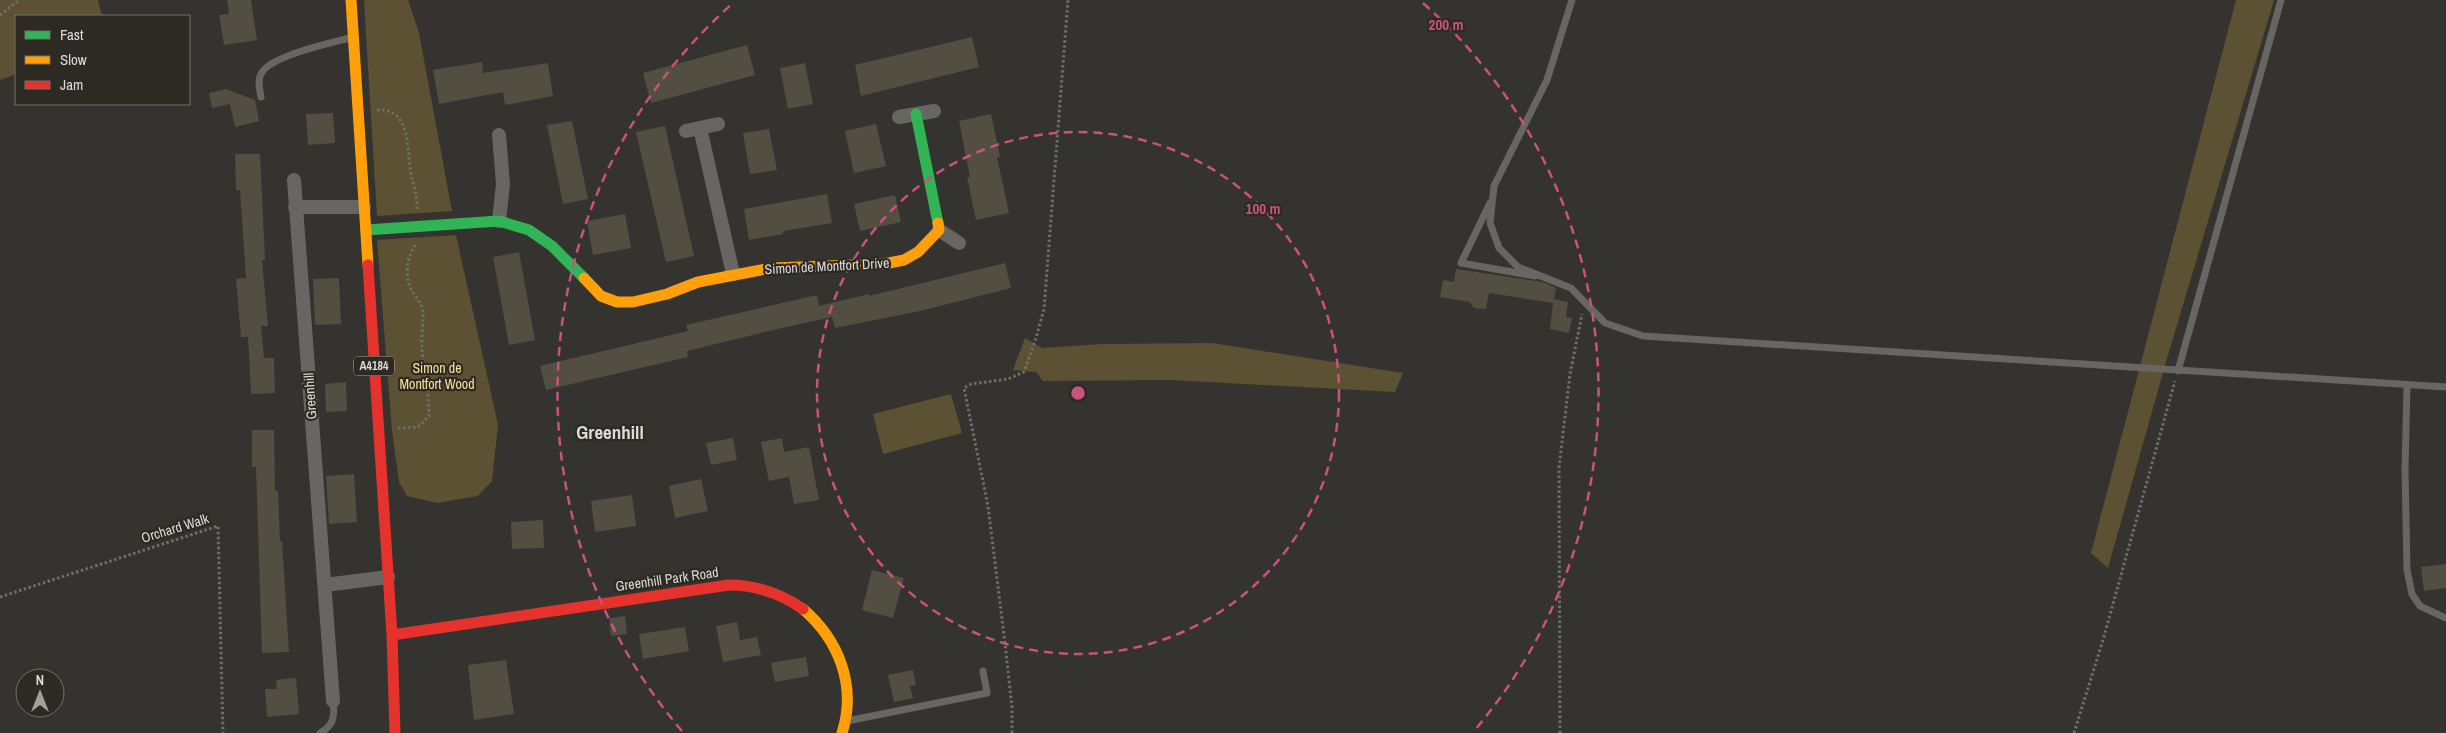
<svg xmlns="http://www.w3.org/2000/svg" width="2446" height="733" viewBox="0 0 2446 733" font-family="'Archivo Narrow',sans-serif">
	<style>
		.green { fill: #5c5132 }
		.building { fill: #524e41 }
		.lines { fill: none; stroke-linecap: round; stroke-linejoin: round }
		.path { stroke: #6f6e6a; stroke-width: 3; stroke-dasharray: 2.5 2.5; stroke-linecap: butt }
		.lane { stroke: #676663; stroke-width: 7 }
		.street { stroke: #676663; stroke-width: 14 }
		.fast { stroke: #30b455; stroke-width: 11 }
		.slow { stroke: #ff9f0a; stroke-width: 11 }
		.jam { stroke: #e5322d; stroke-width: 11 }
		.ring { fill: none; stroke: #ca5280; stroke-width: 2.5; stroke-dasharray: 9 6 }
		.labels { text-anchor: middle; stroke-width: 4.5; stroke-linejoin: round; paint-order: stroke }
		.shield { fill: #2d2a23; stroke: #a8a6a1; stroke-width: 1 }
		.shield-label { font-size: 12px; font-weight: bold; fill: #dddbd7 }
		.street-label { font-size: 14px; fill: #dddbd7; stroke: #2d2a23 }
		.park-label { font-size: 14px; fill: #fae29b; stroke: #2d2a23 }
		.district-label { font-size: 19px; font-weight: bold; fill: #dddbd7; stroke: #2d2a23 }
		.centre { fill: #ca5280; stroke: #2d2a23; stroke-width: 2.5 }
		.ring-label { font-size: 15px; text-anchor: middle; font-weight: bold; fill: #ca5280; stroke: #2d2a23; stroke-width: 4.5; stroke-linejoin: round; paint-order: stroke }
	</style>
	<rect width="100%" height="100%" fill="#34332f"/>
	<!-- green -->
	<path class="green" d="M0,0H98L102,16H16V74L0,80Z
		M364,0H408L419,33L452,211L377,216Z
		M2236,0H2274L2166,362L2108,568L2091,553Z
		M456,235L498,425L492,481L478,496L437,503L407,496L399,482L392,431L377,240Z
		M1025,338L1042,348L1103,344L1212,343L1403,373L1395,392L1172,380L1043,381L1036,372L1013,370Z
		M951,394L962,433L883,454L873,414Z"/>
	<!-- building -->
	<path class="building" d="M227,0H251L257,40L224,45L219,15L229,14Z
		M972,37L979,67L861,96L855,65Z
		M747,45L755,75L651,103L643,73Z
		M482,62L483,73L548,63L553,96L505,105L503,92L439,104L433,70Z
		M805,63L813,104L788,109L780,68Z
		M226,89L255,100L259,121L235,127L230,104L212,108L209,93Z
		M333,113L335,143L308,145L306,114Z
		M991,114L1000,157H997L1009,213L976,220L967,177H970L959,121Z
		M572,121L588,199L563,204L547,125Z
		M876,124L886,166L854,173L845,131Z
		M665,126L694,256L666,262L636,132Z
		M769,129L777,170L750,174L743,133Z
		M235,154H260L265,260H262L268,326H261L264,358H274L275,393L251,394L248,337H241L236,279L246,278L240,190H236Z
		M827,194L832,223L783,231V234L749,240L744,209Z
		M895,195L901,222L860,231L854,204Z
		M625,214L631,248L593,255L587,221Z
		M519,252L535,340L509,345L493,257Z
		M1005,263L1011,288L920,311L835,328L832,317L782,328L687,351L688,357L546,390L540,366L688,331L686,325L817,295L819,306L869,294V296Z
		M1456,269L1543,282L1556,288L1554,299L1568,302L1566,317L1572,318L1569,333L1550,329L1553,303L1489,293L1486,309L1474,308L1470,302L1440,297L1443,280L1454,282Z
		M339,278L341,324L315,325L313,279Z
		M346,382L347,411L326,412L325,384Z
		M252,430H274L275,491H278L280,541H282L289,652L262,653L256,467H252Z
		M733,438L737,460L711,465L706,443Z
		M782,438L784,452L809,447L819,500L794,504L789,477L769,481L761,442Z
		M354,474L357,522L329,524L326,476Z
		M701,479L708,511L675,518L669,486Z
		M632,495L636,526L595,532L591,501Z
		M543,520L544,548L512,549L511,522Z
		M2446,564V588L2424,591L2421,567Z
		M872,570L904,578L893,618L862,610Z
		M625,616L627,634L611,636L609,618Z
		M737,622L740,640L757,637L761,655L723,662L716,626Z
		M685,627L689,651L643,659L639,634Z
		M806,657L809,676L775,682L771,663Z
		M506,660L514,714L474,720L468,665Z
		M913,670L916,685L910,686L913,698L894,702L888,675Z
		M296,678L299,714L267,717L265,689H277L276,680Z"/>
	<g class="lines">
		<!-- path -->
		<path class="path" d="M0,15L19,0
			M377,110C409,108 407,144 410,166C411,181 418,194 417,209
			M398,428L418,427L429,416C429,392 423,370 422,347C421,337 424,318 423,312C422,303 415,297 411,289C404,273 407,259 415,245
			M0,597L218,526L223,733
			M1012,733V708L1005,643L988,506L964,388L971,384L1008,379L1024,372L1036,338L1044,309L1068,0
			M1560,733L1559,468L1570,374L1582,314
			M2074,733L2103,640L2175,381"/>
		<!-- lane -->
		<path class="lane" d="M1572,0L1547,80L1494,186L1490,223L1499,248L1518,267L1571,288L1605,323L1643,336L2446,387
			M261,97C260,90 257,81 261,74C269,56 331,43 350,38
			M1490,203L1461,263L1535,276
			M2178,371L2281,0
			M2407,385L2405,470L2407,570L2412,594L2420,606L2446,618
			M847,721L987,693L983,671
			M320,733C334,725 335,716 333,701"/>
		<!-- street -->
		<path class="street" d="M899,117L934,111
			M700,128L733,274
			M686,131L718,124
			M294,180L333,701
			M295,207H364
			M499,221L503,184L499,135
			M939,230L959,243
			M325,585L388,577"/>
		<!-- fast -->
		<path class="fast" d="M916,114L938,223
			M366,230L499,221L529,230L552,246L584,278"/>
		<!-- slow -->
		<path class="slow" d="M351,0L368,265
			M584,278L601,296L617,302H633L667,294L698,282L771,268L884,264L904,260L918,252L939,230L938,223
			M803,609C839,640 857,686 842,733"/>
		<!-- jam -->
		<path class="jam" d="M368,265L392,635L395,733
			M392,635L729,585C756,585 781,594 803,609"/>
	</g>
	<!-- distance rings -->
	<g class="ring">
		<circle cx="1078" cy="393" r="261"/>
		<path d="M682 731A521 521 0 0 1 733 3M1423 3A521 521 0 0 1 1474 731"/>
	</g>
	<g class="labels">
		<!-- shield labels -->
		<rect class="shield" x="354" y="356.5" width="40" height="19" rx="4"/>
		<g class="shield-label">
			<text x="374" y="370">A4184</text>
		</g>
		<!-- street labels -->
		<g class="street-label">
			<text transform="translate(827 266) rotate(-3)" y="5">Simon de Montfort Drive</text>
			<text transform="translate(310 396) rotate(-94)" y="5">Greenhill</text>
			<text transform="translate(175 528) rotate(-17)" y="5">Orchard Walk</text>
			<text transform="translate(667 579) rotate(-8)" y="5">Greenhill Park Road</text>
		</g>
		<!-- park labels -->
		<g class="park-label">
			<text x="437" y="373">Simon de<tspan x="437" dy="16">Montfort Wood</tspan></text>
		</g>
		<!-- district labels -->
		<g class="district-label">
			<text x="610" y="439">Greenhill</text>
		</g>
	</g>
	<circle cx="1078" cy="393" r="8" class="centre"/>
	<g class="ring-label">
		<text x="1446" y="30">200 m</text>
		<text x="1263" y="214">100 m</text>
	</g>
	<!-- legend -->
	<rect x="15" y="15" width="175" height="90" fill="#2d2a23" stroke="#73716b"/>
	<rect x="25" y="31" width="25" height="8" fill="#30b455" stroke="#73716b"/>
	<text x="60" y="40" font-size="15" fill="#dddbd7">Fast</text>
	<rect x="25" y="56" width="25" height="8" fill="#ff9f0a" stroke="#73716b"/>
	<text x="60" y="65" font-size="15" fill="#dddbd7">Slow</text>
	<rect x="25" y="81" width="25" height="8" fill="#e5322d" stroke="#73716b"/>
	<text x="60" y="90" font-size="15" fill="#dddbd7">Jam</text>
	<!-- north arrow -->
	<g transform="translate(40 693)"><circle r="24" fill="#2d2a23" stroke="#73716b"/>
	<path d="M0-4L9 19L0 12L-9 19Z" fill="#a2a09c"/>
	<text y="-8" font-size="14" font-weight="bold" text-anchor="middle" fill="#dddbd7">N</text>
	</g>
</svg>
